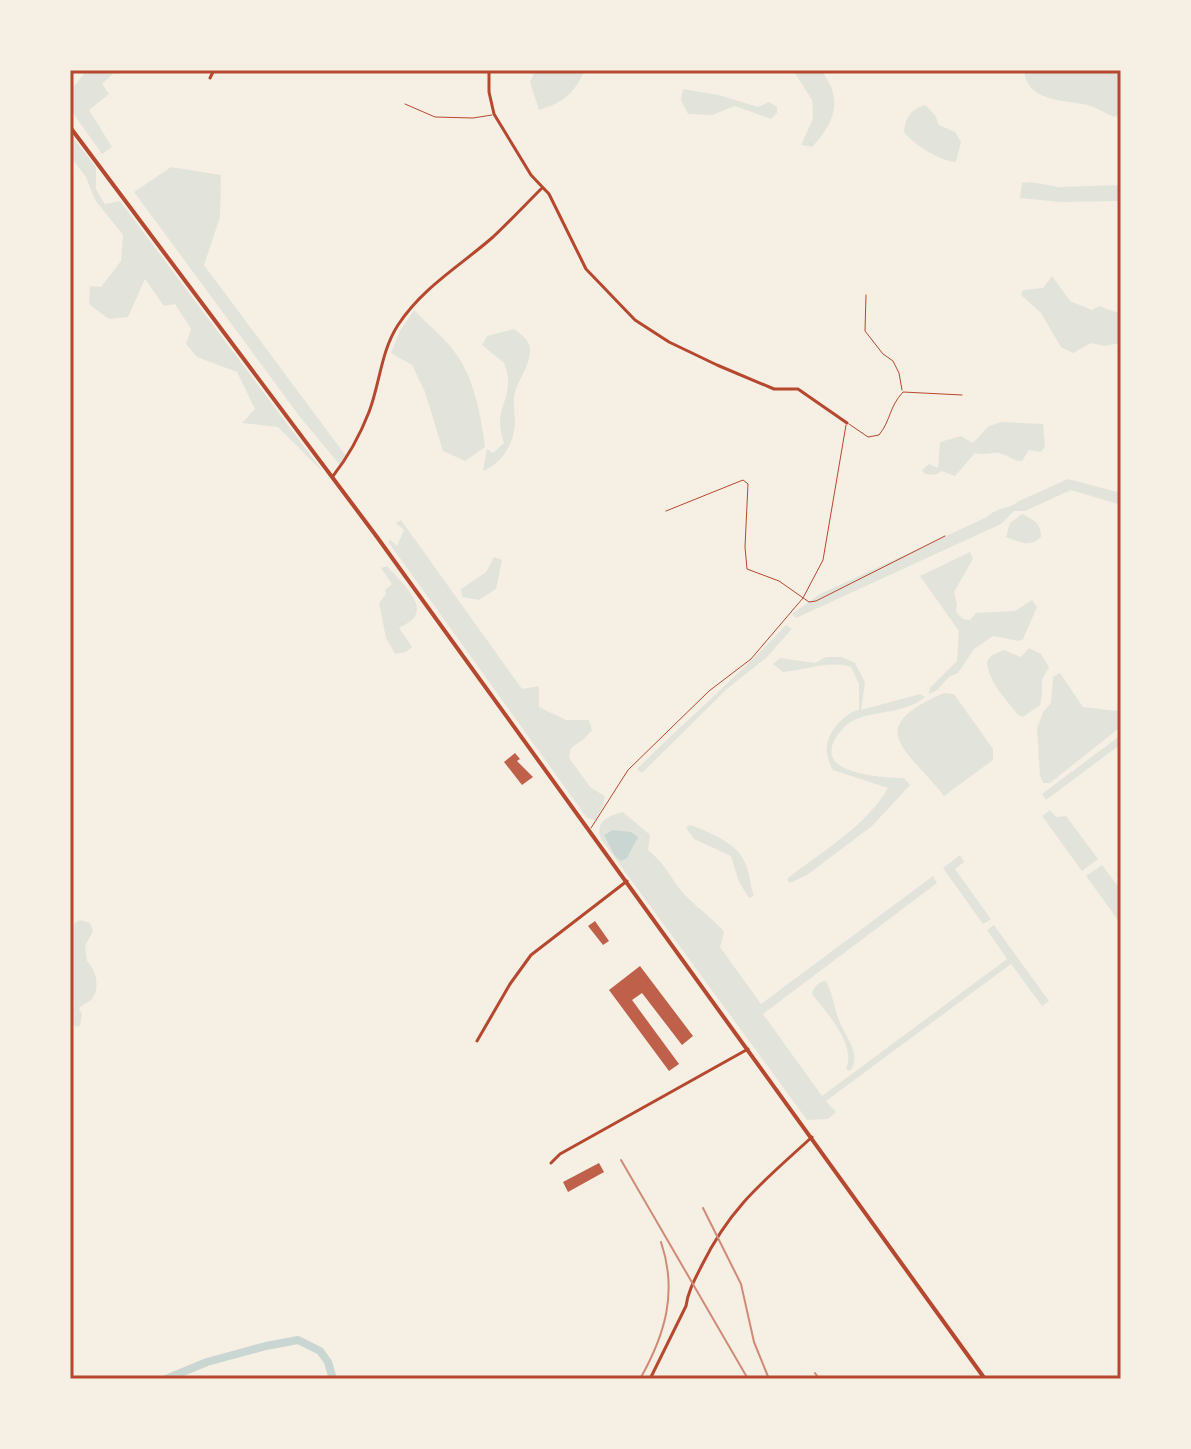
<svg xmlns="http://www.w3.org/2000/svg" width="1191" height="1449" viewBox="0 0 1191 1449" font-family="'DM Sans',sans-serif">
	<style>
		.green { fill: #e2e4dc }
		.water { fill: #c9d6d2 }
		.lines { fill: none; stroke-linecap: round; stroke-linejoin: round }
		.river { stroke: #c9d6d2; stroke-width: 8 }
		.building { fill: #bf614a }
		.service { stroke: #b5482f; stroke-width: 1 }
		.minor { stroke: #b5482f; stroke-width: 3 }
		.tertiary { stroke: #b5482f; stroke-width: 3 }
		.primary { stroke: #b5482f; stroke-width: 4 }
		.rail { stroke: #cf8b77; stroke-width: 2 }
		.neatline { fill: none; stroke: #b5482f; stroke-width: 3 }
	</style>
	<rect width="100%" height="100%" fill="#f6efe4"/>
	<!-- green -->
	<path class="green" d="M87,70H117L102,84L109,94L89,110L112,147L102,154L70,109V87L76,84Z
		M535,70H585C574,94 564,102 539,110L530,82Z
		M793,70H821C844,100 835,122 812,147L801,145L813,119L812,100Z
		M1024,70H1121V114L1114,117C1107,114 1099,109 1091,106C1067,99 1027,104 1024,70Z
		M683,89L719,95L758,107L769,102L777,107V113L771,119L735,106L712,115L688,114L681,100Z
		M925,105L935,115L939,125L955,132L961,142L956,162C940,161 914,145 904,132C906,117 910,110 925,105Z
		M70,134L96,167V189L105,204L120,201L324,473L278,427L242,423L255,409L237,372L197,357L186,344L191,329L175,304L164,306L145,279L128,317L109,319L89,304L90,286L101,287L121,261L123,235L95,200L86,177L70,156Z
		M171,167L221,175L220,217L204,265L346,456L340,465L300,417L134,192Z
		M1030,182L1059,187L1121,185V201L1061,202L1020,198L1022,183Z
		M1052,276L1070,301L1092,310L1099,306L1121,314V343L1104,346L1091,343L1073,353L1061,347L1041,313L1021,295L1023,290L1043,288Z
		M414,310C427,324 443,336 454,351C474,377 481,415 485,447L465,461L443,451L425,392L412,365L391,353L400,331Z
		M514,329C520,334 529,339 530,348C531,363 521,376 516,389C512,399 515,411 515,421C515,442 503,463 483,471L487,449L493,453L504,443C494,411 506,410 508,383C509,377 506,369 504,363L482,345L487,336Z
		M1001,422L1043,424L1045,447L1041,452L1029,450L1022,461C1013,461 1011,457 1002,454C993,451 985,456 975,453L955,476L942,471L935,475L925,474L922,470L929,464L938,468L940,442L961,436L973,443L989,426Z
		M1068,479L1121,493V505L1071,490L1025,511H1014L1001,524L796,618L792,614L820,594L987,517C998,506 1009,510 1019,501Z
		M1022,514C1034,520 1041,523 1041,537C1030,548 1019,542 1006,537L1010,523Z
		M401,520L522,689L539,686V707L566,720H589L592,730L584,739L571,748L569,758L591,788L605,796L603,806L595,820L587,818L389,543V539L397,546L404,530L396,523Z
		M970,552L973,559L954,592L957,604L956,612L963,619L970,620L976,613L1015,611L1032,600L1037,607L1023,639L1019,641L993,636L974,649L958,673L949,677L937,690L929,694L930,688L957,661L959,631L920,576Z
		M494,557L502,560L496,589L479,600L462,597L461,589L486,572Z
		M387,566C396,577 425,601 415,616C413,621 404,625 399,628L412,647L406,652L395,654L386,638L379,603L386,594L385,590L392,584L381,568Z
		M786,625L792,629L766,658L728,688L642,773L637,769C686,720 739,675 786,625Z
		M1029,648L1041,654L1049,667L1042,680V696L1040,705L1023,717L1018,715C1007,700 987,681 987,661L992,655L1004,650L1021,657Z
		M826,657H842L855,663L865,682L861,710L920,694L925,697C905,714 877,710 854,720C842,726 825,747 834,760C844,775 888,778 904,778L910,785L872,826L807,875L790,883L787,880L789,877C823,851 866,826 888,788L833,770C822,750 826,734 843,719C849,714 852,711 859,710V684L851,667C829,660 806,670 783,672L773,664L780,658L815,663Z
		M1060,673L1083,707L1118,711L1121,720L1118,729L1050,783H1043L1040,775L1037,729L1043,712L1051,703L1053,677Z
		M944,693L954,694L993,749V760L944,796C909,750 860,729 944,693Z
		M1121,735V744L1046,800L1042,794Z
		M1050,810L1056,817L1066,816L1098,859L1082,871L1042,816Z
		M623,812L650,835L648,850C668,866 671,881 688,898C698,908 717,922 724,932L720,947L761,1004L933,876L937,883L763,1014L822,1096L1007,959L987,930L994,925L1049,1001L1042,1006L1011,964L826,1101L836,1112L828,1119L807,1120L601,839C594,822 609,815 623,812Z
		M690,825C710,832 739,844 746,865C750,875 750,885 754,896L749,898L739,882L731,856L694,839L686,828Z
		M960,855L964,862L955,869L991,919L983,924L943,868Z
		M1102,865L1121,890V924L1086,876Z
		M80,920L90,923L93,931L85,946L87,961C96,969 101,989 91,1000C87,1003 83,1004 79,1008L82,1014L80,1026L76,1027L70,1023V926Z
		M826,981C832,992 834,1006 838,1018C844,1035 863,1054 850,1071L846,1069C857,1045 826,1012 812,994C814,986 818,982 826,981Z"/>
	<!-- water -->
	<path class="water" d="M613,830L631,832L638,837L627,858L621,861L615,856L604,835Z"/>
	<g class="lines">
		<!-- river -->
		<path class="river" d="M166,1379L207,1362L266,1346L298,1340L320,1351L328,1362L333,1379"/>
	</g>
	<!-- building -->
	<path class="building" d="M515,753L520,759L517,761L533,777L522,785L504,762Z
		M595,921L609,941L603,945L588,926Z
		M640,966L693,1036L682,1045L642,993L632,1000L679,1064L669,1071L609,990Z
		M599,1163L604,1172L568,1192L563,1182Z"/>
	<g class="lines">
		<!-- service -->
		<path class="service" d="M405,104L435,117L473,118L492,115
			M866,295L865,331L883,354L893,361L899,373L902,390
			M849,424L868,437L879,435C891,420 889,407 903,392L962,395
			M666,511L743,480L748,484L745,547L747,569L779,581L809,602L816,601L945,536
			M591,828L628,770L709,691L751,659L803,598L823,560L846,425"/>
		<!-- minor -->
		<path class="minor" d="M489,70V92L494,114L531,175L549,194L586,269L635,320L669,342L717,365L774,389H798L847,423
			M210,78L214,70
			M333,476C348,457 360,435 369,412C380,383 381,351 398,325C423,287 460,266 493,237C509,222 525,205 541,189
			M477,1041L510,984L531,955L627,881
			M551,1163L560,1154L748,1049"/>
		<!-- tertiary -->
		<path class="tertiary" d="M650,1379L686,1306C688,1291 695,1279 702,1265C731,1206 765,1180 812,1137"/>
		<!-- primary -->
		<path class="primary" d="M70,127L377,537L985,1379"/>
		<!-- rail -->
		<path class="rail" d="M621,1160L748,1379
			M703,1208L741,1284L754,1342L769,1379
			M815,1373L819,1379
			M640,1379C665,1335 678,1292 661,1242"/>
	</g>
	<!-- border -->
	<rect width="1191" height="1449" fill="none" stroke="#f6efe4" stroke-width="144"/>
	<rect x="72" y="72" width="1047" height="1305" class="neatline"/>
</svg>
